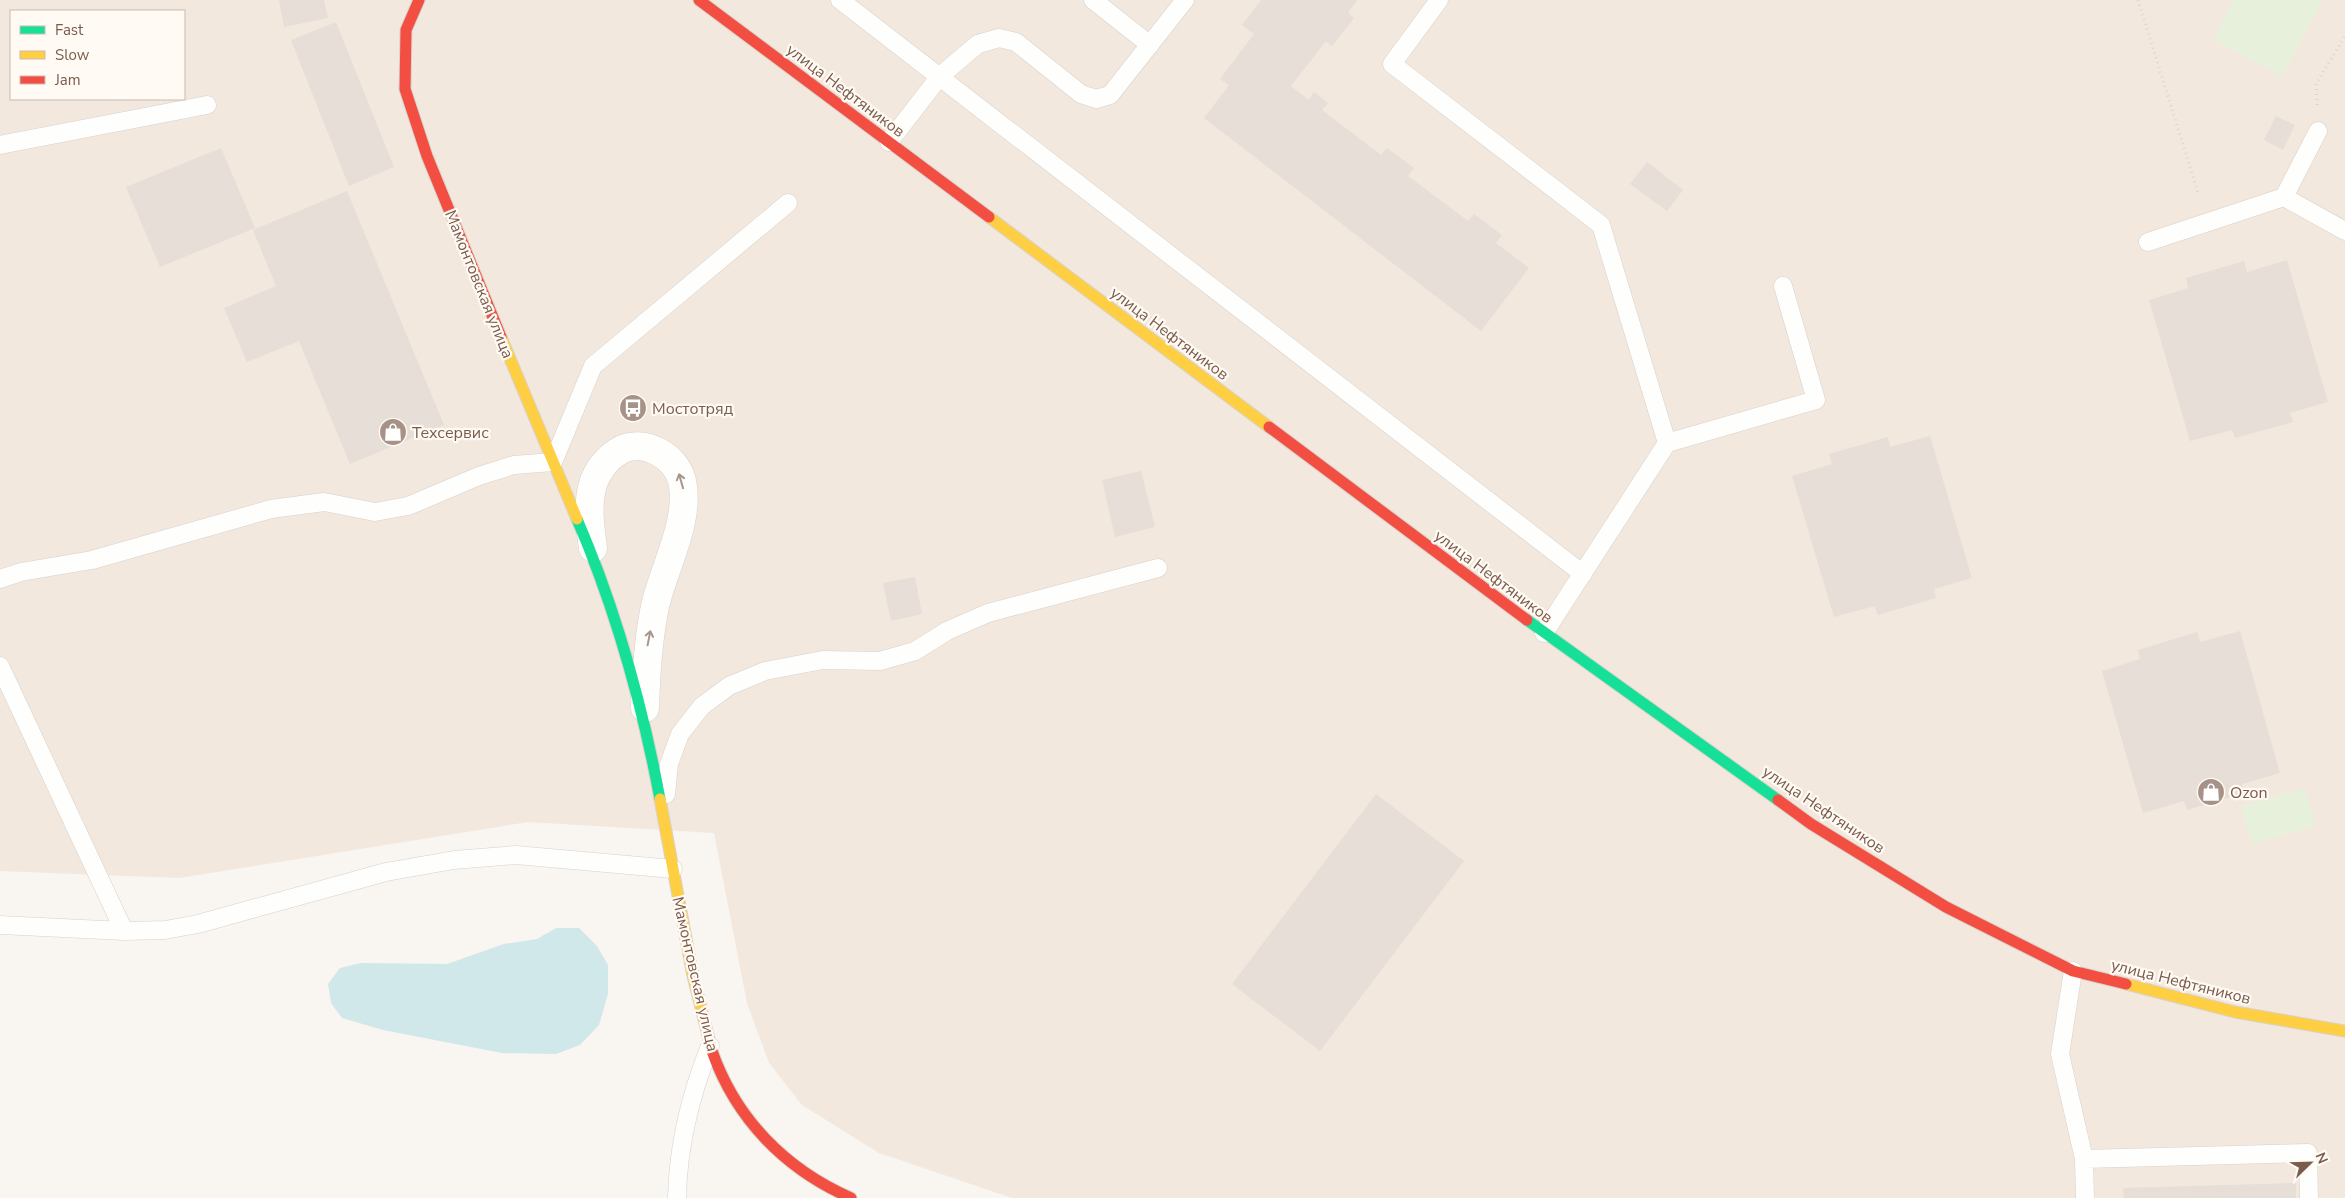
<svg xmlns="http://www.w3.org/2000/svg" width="2345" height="1198" viewBox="0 0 2345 1198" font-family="'Nunito Sans',sans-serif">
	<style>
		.residential { fill: #f2e8de; fill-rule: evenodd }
		.green { fill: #e7f0db }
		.water { fill: #d0e8ea }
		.building { fill: #e6ded7 }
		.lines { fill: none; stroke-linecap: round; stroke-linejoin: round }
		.lane-casing { stroke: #d7d1cb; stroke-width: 19 }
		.street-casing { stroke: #d7d1cb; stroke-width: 29 }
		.fast-casing { stroke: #d9d2cb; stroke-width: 13 }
		.slow-casing { stroke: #d9d2cb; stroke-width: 13 }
		.jam-casing { stroke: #d9d2cb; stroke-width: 13 }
		.path { stroke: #dcd5d0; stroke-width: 3; stroke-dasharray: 1 4; stroke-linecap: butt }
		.lane { stroke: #fefefd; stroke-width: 18 }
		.street { stroke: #fefefd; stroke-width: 28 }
		.fast { stroke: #16e098; stroke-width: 11 }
		.slow { stroke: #ffcf43; stroke-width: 11 }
		.jam { stroke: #f24e42; stroke-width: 11 }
		.oneway { stroke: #a8958b }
		.labels { text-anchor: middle; stroke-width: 4.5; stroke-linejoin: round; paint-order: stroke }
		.street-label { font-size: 16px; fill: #7a5c4d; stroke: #fffaf3 }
		.poi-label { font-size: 16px; fill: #7a5c4d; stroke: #fffaf3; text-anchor: start }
	</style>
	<rect width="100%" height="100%" fill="#f9f5f0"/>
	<!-- residential -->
	<path class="residential" d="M0,0H2345V1198H1012L879,1153L802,1105L769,1063L747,1003L714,833L528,822L179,878L0,871ZM11,11H184V99H11Z"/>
	<!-- green -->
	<path class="green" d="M2234,0H2323L2282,76L2213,39Z
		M2304,788L2316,826L2252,844L2241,807Z"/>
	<!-- water -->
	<path class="water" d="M556,928H579L597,946L608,965V994L599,1025L580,1045L556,1054L502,1053L383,1030L342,1018L331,1003L328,984L340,968L361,963L447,964L504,944L537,939Z"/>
	<!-- building -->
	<path class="building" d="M279,0H324L328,18L284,27Z
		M1261,0H1357L1348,13L1354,18L1332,46L1326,41L1291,86L1309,100L1314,92L1328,103L1322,110L1381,155L1387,148L1414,168L1408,176L1468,221L1474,214L1502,235L1496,243L1529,268L1481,331L1204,118L1229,85L1220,79L1254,34L1242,25Z
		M336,22L394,167L349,186L291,40Z
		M2276,116L2295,125L2283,150L2264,140Z
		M221,148L255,228L160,267L126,187Z
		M1647,162L1683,190L1667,211L1630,184Z
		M347,191L444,425L350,464L299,341L247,362L224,308L276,286L253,230Z
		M2287,260L2328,402L2290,413L2293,422L2235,438L2232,430L2190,441L2149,300L2188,288L2186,278L2244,261L2247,272Z
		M1930,436L1972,578L1934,589L1936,598L1878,615L1875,606L1834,617L1792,476L1832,464L1829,454L1888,437L1890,447Z
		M1141,471L1155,527L1115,537L1102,480Z
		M915,577L922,614L891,621L883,583Z
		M2240,631L2280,773L2242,784L2245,793L2187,810L2184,801L2143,813L2102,671L2140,659L2138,650L2197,632L2200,642Z
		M1376,794L1464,861L1320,1051L1232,984Z
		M2296,1183V1198H2124L2123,1188Z"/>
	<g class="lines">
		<!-- lane casing -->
		<g class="lane-casing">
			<path id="lane" d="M840,0L1583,574
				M1093,0L1150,45
				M1439,0L1392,64L1601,225L1667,443L1816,400L1783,286
				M889,142L940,76L978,44L999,38L1016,42L1081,94L1096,99L1110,95L1185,0
				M0,145L207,105
				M2284,197L2318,131
				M2148,242L2284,197L2345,231
				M0,579L21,572L92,560L271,509L324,502L375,512L408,506L479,476L514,465L553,462L593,366L788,203
				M1544,633L1667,443
				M0,666L124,931
				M666,794L669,764L680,734L702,706L729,686L765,671L823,660L880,661L915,651L947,631L988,613L1158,568
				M0,925L124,931L165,930L198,924L386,872L454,860L516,855L673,869
				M2073,971L2060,1054L2084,1159
				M677,1198C678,1144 690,1096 710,1046
				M2085,1198L2084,1159L2308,1153L2309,1198"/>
		</g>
		<!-- street casing -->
		<g class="street-casing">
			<path id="street" d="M593,548C590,526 587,505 593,484C597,471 607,458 619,451C642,437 677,456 682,481C691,519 664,568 655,606C648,640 646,673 645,708"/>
		</g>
		<!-- fast casing -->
		<g class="fast-casing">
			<path id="fast" d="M577,519C616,610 642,703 660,799
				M1527,620L1778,800"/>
		</g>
		<!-- slow casing -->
		<g class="slow-casing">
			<path id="slow" d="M989,217L1269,427
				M501,337L577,519
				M660,799L693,976L712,1051
				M2126,984L2235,1012L2345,1031"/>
		</g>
		<!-- jam casing -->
		<g class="jam-casing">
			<path id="jam" d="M419,0L406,30L405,89L427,156L501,337
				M699,0L989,217
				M1269,427L1527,620
				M1778,800L1811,824L1946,907L2073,971L2126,984
				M712,1051C736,1119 785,1169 851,1198"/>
		</g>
		<!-- path -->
		<path class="path" d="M2138,0L2199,196
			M2317,105L2316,84L2345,36"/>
		<!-- lane -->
		<use href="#lane" class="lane"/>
		<!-- street -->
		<use href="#street" class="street"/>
		<!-- fast -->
		<use href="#fast" class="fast"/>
		<!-- slow -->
		<use href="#slow" class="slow"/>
		<!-- jam -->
		<use href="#jam" class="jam"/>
	</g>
	<!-- one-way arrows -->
	<defs><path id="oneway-shaft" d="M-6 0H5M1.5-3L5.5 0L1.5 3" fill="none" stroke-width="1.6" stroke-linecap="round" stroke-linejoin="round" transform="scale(1.25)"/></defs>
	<g class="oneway">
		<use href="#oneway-shaft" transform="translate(681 481) rotate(-106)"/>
		<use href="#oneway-shaft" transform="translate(649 638) rotate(-79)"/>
	</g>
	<!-- icons -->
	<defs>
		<g id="bus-disc" transform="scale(1.4375)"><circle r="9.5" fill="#a69286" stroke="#fffaf3"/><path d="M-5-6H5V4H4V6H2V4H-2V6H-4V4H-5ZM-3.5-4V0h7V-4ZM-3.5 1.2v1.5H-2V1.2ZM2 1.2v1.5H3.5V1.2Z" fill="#fff"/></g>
		<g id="shop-disc" transform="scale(1.4375)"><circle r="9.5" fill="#a69286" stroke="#fffaf3"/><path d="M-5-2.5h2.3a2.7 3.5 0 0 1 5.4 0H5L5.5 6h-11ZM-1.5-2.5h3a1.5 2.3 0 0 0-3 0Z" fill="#fff"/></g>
	</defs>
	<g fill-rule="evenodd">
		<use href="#bus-disc" x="633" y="408"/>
		<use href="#shop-disc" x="393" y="432"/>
		<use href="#shop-disc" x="2211" y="792"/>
	</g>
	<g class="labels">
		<!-- street labels -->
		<g class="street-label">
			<text transform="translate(846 90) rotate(37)" y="6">улица Нефтяников</text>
			<text transform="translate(480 284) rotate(68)" y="6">Мамонтовская улица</text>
			<text transform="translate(1170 333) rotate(37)" y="6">улица Нефтяников</text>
			<text transform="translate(1494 576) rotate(37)" y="6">улица Нефтяников</text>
			<text transform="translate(1824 809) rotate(34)" y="6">улица Нефтяников</text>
			<text transform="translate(696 974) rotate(77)" y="6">Мамонтовская улица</text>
			<text transform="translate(2181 981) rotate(14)" y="6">улица Нефтяников</text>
		</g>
		<!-- poi labels -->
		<g class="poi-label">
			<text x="652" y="414">Мостотряд</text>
			<text x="412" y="438">Техсервис</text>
			<text x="2230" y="798">Ozon</text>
		</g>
	</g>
	<!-- legend -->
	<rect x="10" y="10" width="175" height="90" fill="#fffaf3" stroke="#cabbb1"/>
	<rect x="20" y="26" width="25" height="8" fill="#16e098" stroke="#cabbb1"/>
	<text x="55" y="35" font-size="15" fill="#7a5c4d">Fast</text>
	<rect x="20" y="51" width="25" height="8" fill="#ffcf43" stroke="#cabbb1"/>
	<text x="55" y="60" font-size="15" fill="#7a5c4d">Slow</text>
	<rect x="20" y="76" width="25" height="8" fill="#f24e42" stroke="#cabbb1"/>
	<text x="55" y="85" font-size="15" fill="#7a5c4d">Jam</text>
	<!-- north arrow -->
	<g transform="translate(2310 1163) rotate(67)" stroke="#fffaf3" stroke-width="4" paint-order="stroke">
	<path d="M0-4L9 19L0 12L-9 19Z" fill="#7a5c4d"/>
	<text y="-8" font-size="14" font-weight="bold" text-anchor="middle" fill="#7a5c4d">N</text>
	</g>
</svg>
